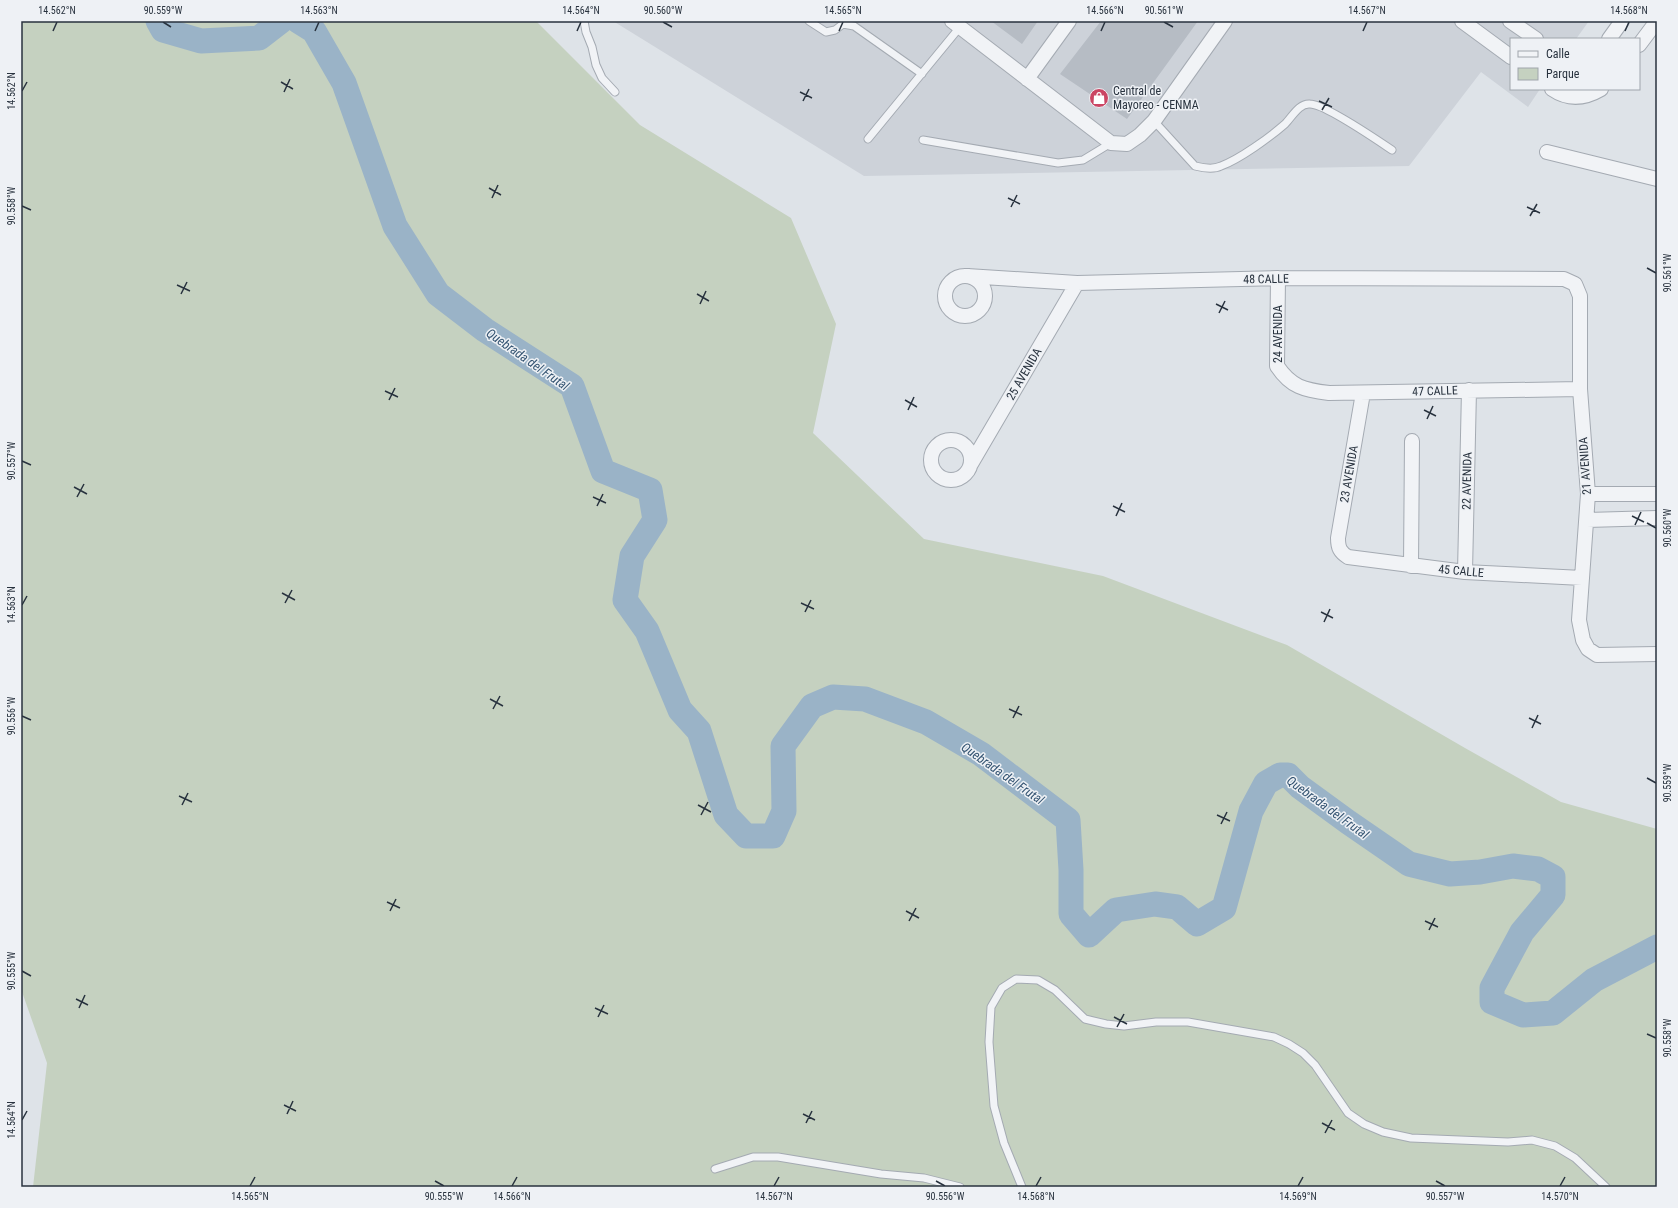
<svg xmlns="http://www.w3.org/2000/svg" width="1678" height="1208" viewBox="0 0 1678 1208" font-family="'Roboto Condensed',sans-serif">
	<style>
		.built { fill: #cdd2d9 }
		.green { fill: #c5d1c0 }
		.lines { fill: none; stroke-linecap: round; stroke-linejoin: round }
		.river { stroke: #9ab3c7; stroke-width: 25 }
		.building { fill: #b6bcc4 }
		.lane-casing { stroke: #a4aab2; stroke-width: 9 }
		.street-casing { stroke: #a4aab2; stroke-width: 16 }
		.lane { stroke: #f1f3f6; stroke-width: 7 }
		.street { stroke: #f1f3f6; stroke-width: 14 }
		.ticks { fill: none; stroke: #28323e; stroke-width: 1.5 }
		.labels { text-anchor: middle; stroke-width: 3; stroke-linejoin: round; paint-order: stroke }
		.poi-label { font-size: 12px; fill: #28323e; stroke: #eef1f5; text-anchor: start }
		.street-label { font-size: 12px; fill: #28323e; stroke: #eef1f5 }
		.water-label { font-size: 13px; font-style: italic; fill: #335371; stroke: #eef1f5 }
		.neatline { fill: none; stroke: #28323e; stroke-width: 1.5 }
		.ticks-label { font-size: 10px; text-anchor: middle; fill: #28323e }
	</style>
	<rect width="100%" height="100%" fill="#dee3e8"/>
	<!-- built -->
	<path class="built" d="M613,21H1589L1576,39H1511V89H1540L1528,107L1481,72L1409,166L864,176Z"/>
	<!-- green -->
	<path class="green" d="M21,21H536L640,125L791,218L836,324L813,433L924,539L1103,576L1287,645L1465,748L1561,802L1657,829V1187H33L47,1063L21,989Z"/>
	<g class="lines">
		<!-- river -->
		<path class="river" d="M158,21L163,30L201,41L259,38L281,21
			M298,21L314,31L344,83L395,226L438,294L485,330L572,386L603,471L650,490L655,520L632,556L625,600L647,631L680,710L699,731L726,815L746,836H773L784,811L783,746L812,706L833,697L865,699L926,722L981,754L1068,820L1071,870V914L1089,935L1116,910L1155,904L1177,907L1197,924L1224,908L1251,811L1266,783L1280,775H1288L1300,787L1348,822L1409,864L1450,874L1480,872L1513,866L1538,869L1553,877V895L1522,932L1492,988V1002L1523,1015L1553,1013L1594,980L1657,947"/>
	</g>
	<!-- building -->
	<path class="building" d="M991,21H1038L1022,44Z
		M1101,21H1198L1127,119L1060,74Z"/>
	<g class="lines">
		<!-- lane casing -->
		<g class="lane-casing">
			<path id="lane" d="M584,21L586,32L592,47L596,65L602,78L615,92
				M809,21L826,32L835,30L843,24L854,26L922,74
				M1154,121L1195,166C1203,168 1213,170 1221,166C1240,159 1270,137 1285,124C1292,117 1299,103 1310,104C1325,104 1377,140 1392,150
				M868,139L960,27
				M923,140L1058,163L1083,160L1111,143
				M715,1169L753,1157H778L881,1174L924,1178L960,1187
				M1022,1187L1004,1143L994,1106L989,1042L991,1007L1002,988L1016,979L1038,980L1055,990L1085,1019L1106,1024L1124,1026L1156,1022H1188L1274,1037L1289,1044L1303,1053L1315,1065L1348,1113L1364,1124L1383,1132L1411,1138L1508,1142L1532,1140L1555,1146L1575,1158L1606,1187"/>
		</g>
		<!-- street casing -->
		<g class="street-casing">
			<path id="street" d="M952,21L1111,143L1127,144L1140,135L1154,121L1225,21
				M1462,21L1511,57
				M1510,21L1536,39
				M1609,39L1622,21
				M1639,45L1657,21
				M1027,79L1069,21
				M1552,89C1568,100 1584,99 1601,89
				M1547,152L1657,179
				M945 296a20 20 0 1 1 40 0a20 20 0 1 1-40 0Z
				M967,276L1077,283L1278,278L1564,279L1575,284L1580,296V389L1588,494L1579,620L1583,640L1588,649L1597,655L1657,654
				M1278,278L1277,366C1291,387 1304,390 1329,393L1580,389
				M1363,393L1338,538C1338,548 1340,552 1348,557L1465,572L1582,578
				M931 460a20 20 0 1 1 40 0a20 20 0 1 1-40 0Z
				M971,464L1077,283
				M1588,494H1657
				M1587,520L1657,518
				M1411,566L1412,441
				M1465,572L1469,390"/>
		</g>
		<!-- lane -->
		<use href="#lane" class="lane"/>
		<!-- street -->
		<use href="#street" class="street"/>
	</g>
	<!-- ticks -->
	<path class="ticks" d="M163,22L171,27M663,22L672,27M1164,22L1173,27M53,31L57,22M315,31L319,22M577,31L581,22M839,31L843,22M1101,31L1105,22M1363,31L1367,22M1625,31L1629,22M281,82L293,89M22,91L27,82M284,92L290,79M800,92L812,98M803,101L809,89M1319,101L1332,107M1322,110L1329,98M489,188L501,195M492,198L498,185M1008,198L1020,204M22,206L31,210M1011,207L1017,195M1527,207L1540,213M1530,216L1537,204M1647,268L1656,273M177,285L190,291M181,294L187,282M697,294L709,301M700,304L706,291M1216,304L1228,310M1219,313L1225,301M385,391L398,397M389,400L395,388M905,400L917,407M908,410L914,397M1424,410L1436,416M1427,419L1433,406M22,461L31,465M74,487L87,494M77,497L84,484M593,497L606,503M597,506L603,494M1113,506L1125,512M1116,516L1122,503M1632,516L1644,522M1647,523L1656,528M1635,525L1641,512M282,593L295,600M285,603L292,590M801,603L814,609M22,605L27,596M805,612L811,600M1321,612L1333,618M1324,622L1330,609M490,699L503,706M493,709L500,696M1009,709L1022,715M22,716L31,720M1013,718L1019,706M1529,718L1541,724M1532,728L1538,715M1647,778L1656,783M179,796L192,802M182,805L188,793M698,805L711,812M701,815L708,802M1217,815L1230,821M1221,824L1227,812M387,902L400,908M390,911L396,899M906,911L919,918M909,921L916,908M1425,921L1438,927M1429,930L1435,918M22,971L31,976M76,999L88,1005M79,1008L85,995M595,1008L608,1014M598,1017L604,1005M1114,1017L1127,1024M1117,1027L1124,1014M1647,1034L1656,1038M284,1105L296,1111M287,1114L293,1101M803,1114L815,1120M22,1120L27,1111M806,1123L812,1111M1322,1123L1335,1130M1325,1133L1332,1120M435,1181L444,1186M936,1181L945,1186M1436,1181L1445,1186M250,1186L255,1177M512,1186L517,1177M774,1186L779,1177M1036,1186L1041,1177M1298,1186L1303,1177M1560,1186L1565,1177"/>
	<!-- icons -->
	<defs>
		<g id="shop-disc" transform="scale(1)"><circle r="9.5" fill="#cb4563" stroke="#eef1f5"/><path d="M-5-2.5h2.3a2.7 3.5 0 0 1 5.4 0H5L5.5 6h-11ZM-1.5-2.5h3a1.5 2.3 0 0 0-3 0Z" fill="#fff"/></g>
	</defs>
	<g fill-rule="evenodd">
		<use href="#shop-disc" x="1099" y="98"/>
	</g>
	<g class="labels">
		<!-- poi labels -->
		<g class="poi-label">
			<text x="1113" y="95">Central de<tspan x="1113" dy="14">Mayoreo - CENMA</tspan></text>
		</g>
		<!-- street labels -->
		<g class="street-label">
			<text transform="translate(1266 279) rotate(-1)" y="4">48 CALLE</text>
			<text transform="translate(1278 334) rotate(-90)" y="4">24 AVENIDA</text>
			<text transform="translate(1024 374) rotate(-60)" y="4">25 AVENIDA</text>
			<text transform="translate(1435 391) rotate(-2)" y="4">47 CALLE</text>
			<text transform="translate(1585 466) rotate(-94)" y="4">21 AVENIDA</text>
			<text transform="translate(1349 474) rotate(-80)" y="4">23 AVENIDA</text>
			<text transform="translate(1467 481) rotate(-89)" y="4">22 AVENIDA</text>
			<text transform="translate(1461 571) rotate(5)" y="4">45 CALLE</text>
		</g>
		<!-- water labels -->
		<g class="water-label">
			<text transform="translate(528 359) rotate(35)" y="5">Quebrada del Frutal</text>
			<text transform="translate(1003 773) rotate(35)" y="5">Quebrada del Frutal</text>
			<text transform="translate(1328 807) rotate(36)" y="5">Quebrada del Frutal</text>
		</g>
	</g>
	<!-- border -->
	<rect width="1678" height="1208" fill="none" stroke="#eef1f5" stroke-width="44"/>
	<!-- legend -->
	<rect x="1510" y="38" width="130" height="52" fill="#eef1f5" stroke="#9fa5ac"/>
	<rect x="1518" y="51" width="20" height="6" fill="#f1f3f6" stroke="#9fa5ac"/>
	<text x="1546" y="58" font-size="12" fill="#28323e">Calle</text>
	<rect x="1518" y="68" width="20" height="12" fill="#c5d1c0" stroke="#9fa5ac"/>
	<text x="1546" y="78" font-size="12" fill="#28323e">Parque</text>
	<rect x="22" y="22" width="1634" height="1164" class="neatline"/>
	<g class="ticks-label">
		<text x="57" y="14">14.562°N</text>
		<text x="163" y="14">90.559°W</text>
		<text x="319" y="14">14.563°N</text>
		<text x="581" y="14">14.564°N</text>
		<text x="663" y="14">90.560°W</text>
		<text x="843" y="14">14.565°N</text>
		<text x="1105" y="14">14.566°N</text>
		<text x="1164" y="14">90.561°W</text>
		<text x="1367" y="14">14.567°N</text>
		<text x="1629" y="14">14.568°N</text>
		<text transform="translate(11 91) rotate(-90)" y="4">14.562°N</text>
		<text transform="translate(11 206) rotate(-90)" y="4">90.558°W</text>
		<text transform="translate(1667 273) rotate(-90)" y="4">90.561°W</text>
		<text transform="translate(11 461) rotate(-90)" y="4">90.557°W</text>
		<text transform="translate(1667 528) rotate(-90)" y="4">90.560°W</text>
		<text transform="translate(11 605) rotate(-90)" y="4">14.563°N</text>
		<text transform="translate(11 716) rotate(-90)" y="4">90.556°W</text>
		<text transform="translate(1667 783) rotate(-90)" y="4">90.559°W</text>
		<text transform="translate(11 971) rotate(-90)" y="4">90.555°W</text>
		<text transform="translate(1667 1038) rotate(-90)" y="4">90.558°W</text>
		<text transform="translate(11 1120) rotate(-90)" y="4">14.564°N</text>
		<text x="250" y="1200">14.565°N</text>
		<text x="444" y="1200">90.555°W</text>
		<text x="512" y="1200">14.566°N</text>
		<text x="774" y="1200">14.567°N</text>
		<text x="945" y="1200">90.556°W</text>
		<text x="1036" y="1200">14.568°N</text>
		<text x="1298" y="1200">14.569°N</text>
		<text x="1445" y="1200">90.557°W</text>
		<text x="1560" y="1200">14.570°N</text>
	</g>
</svg>
